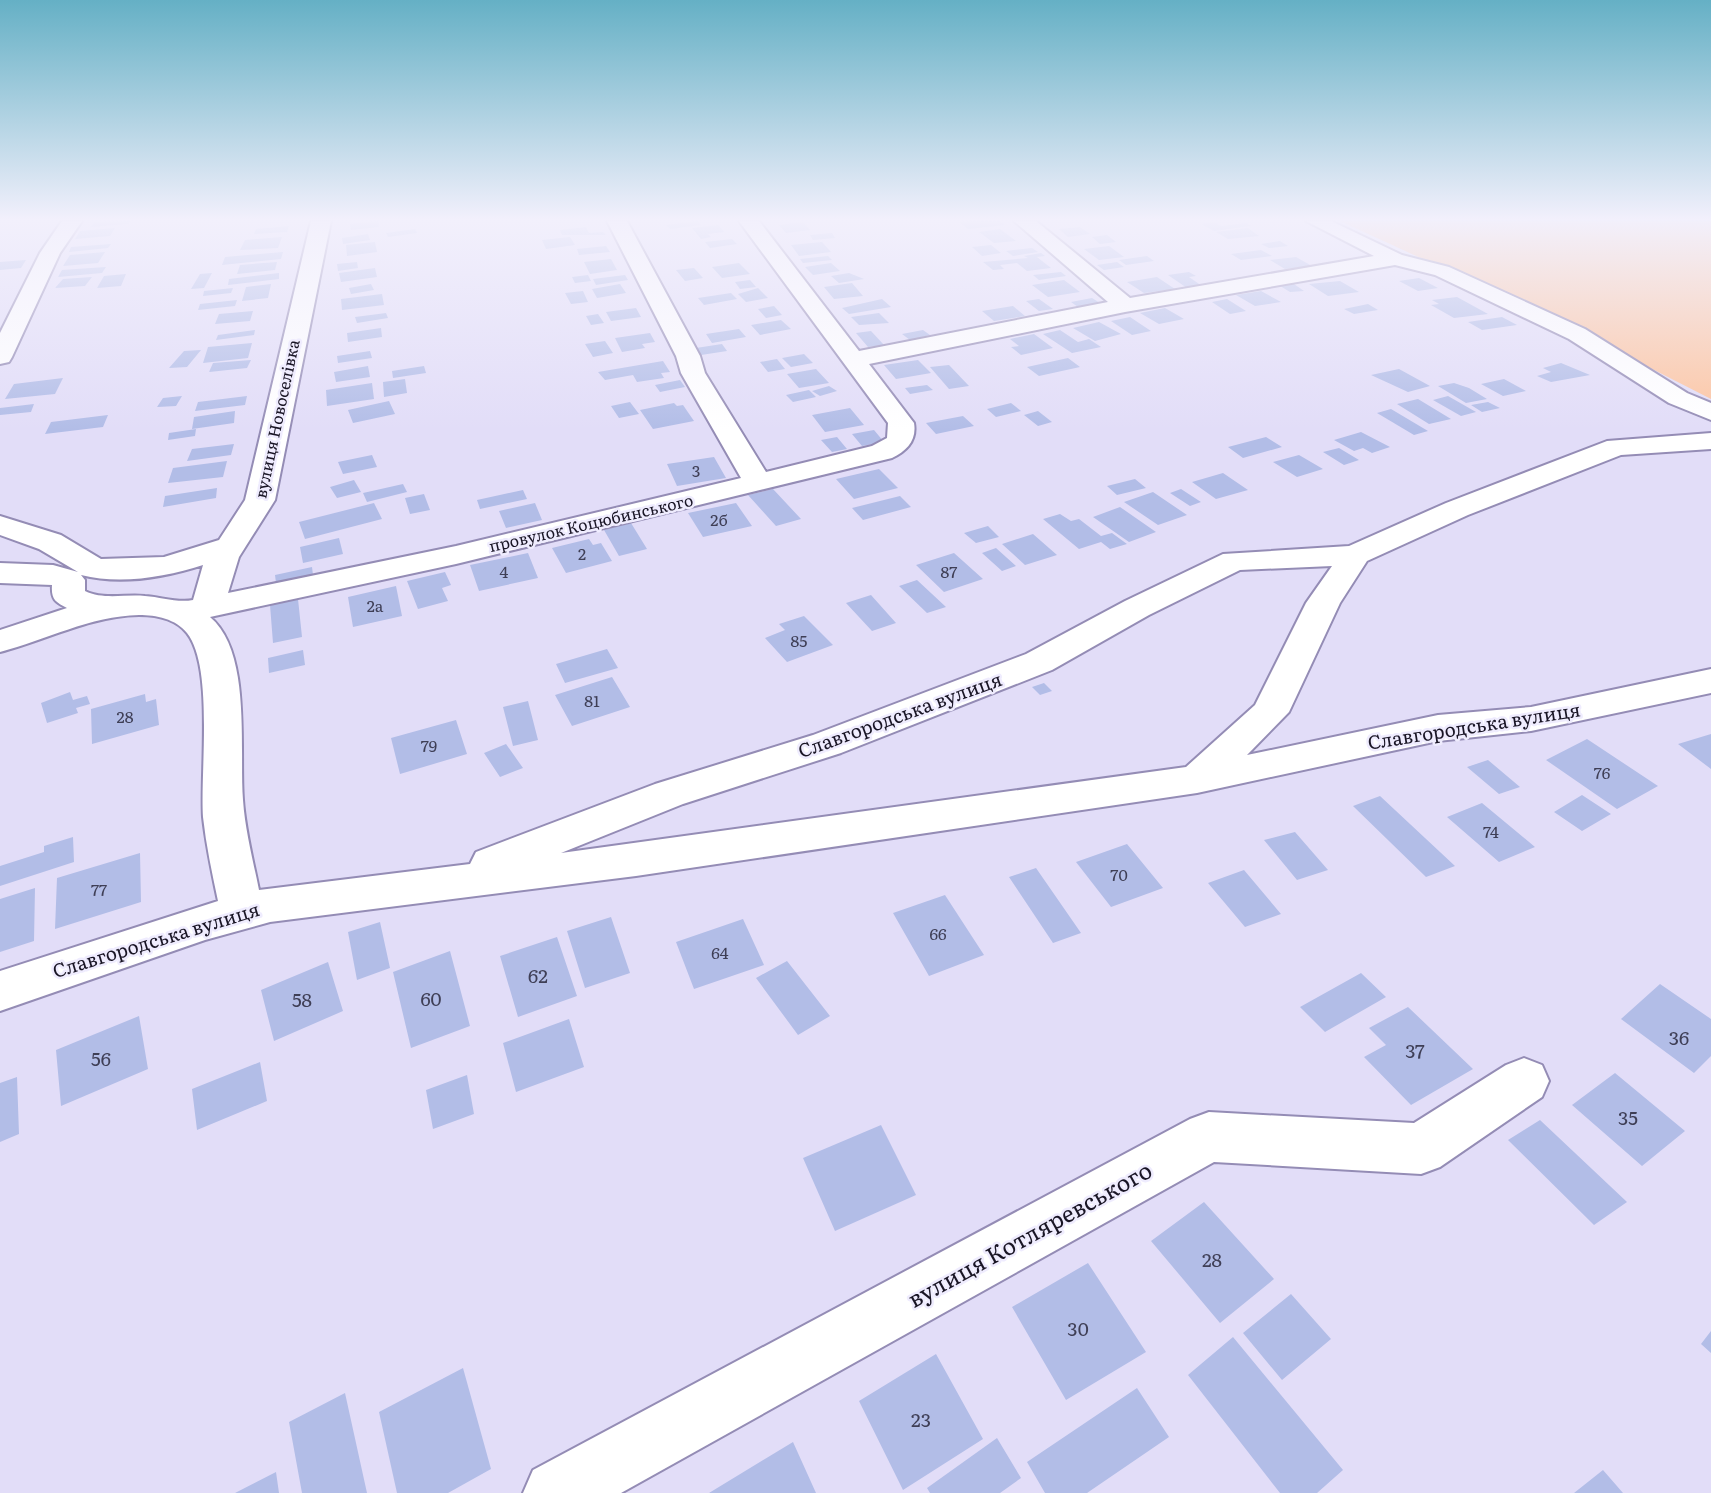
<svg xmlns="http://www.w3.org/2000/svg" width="1711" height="1493" viewBox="0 0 1711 1493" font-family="Literata,serif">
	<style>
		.green { fill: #fdc5a1 }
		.building { fill: #b2bde7 }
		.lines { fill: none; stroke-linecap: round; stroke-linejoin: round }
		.street-casing { stroke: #948cb5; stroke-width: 4 }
		.street { fill: #fff; fill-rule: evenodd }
		.labels { text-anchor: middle; stroke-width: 5; stroke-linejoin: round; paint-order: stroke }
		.far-street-label { font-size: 16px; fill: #191525; stroke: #efecfe }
		.number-label { font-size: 16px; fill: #3f3f56 }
		.street-label { font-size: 19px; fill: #191525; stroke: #efecfe }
		.near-number-label { font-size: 19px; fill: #3f3f56 }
		.near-street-label { font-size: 23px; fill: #191525; stroke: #efecfe }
	</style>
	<rect width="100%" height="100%" fill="#e2ddf8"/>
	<!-- green -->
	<path class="green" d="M1340,221H1711V399L1562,323Z"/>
	<!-- building -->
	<path class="building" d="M131,221L128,224L91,227L95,222Z
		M378,221L379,227L351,230L350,224Z
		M697,221L701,225L670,229L666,225Z
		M975,221H1000L1005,225L968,229L959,222Z
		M803,222L810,230L786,233L779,225Z
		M1215,222L1221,226L1246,223L1251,226L1214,231L1201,224Z
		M718,225L724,232L708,234L711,237L701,239L692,228Z
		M289,226L287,232L254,234L256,229Z
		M586,227L589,233L603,232L606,235H562L560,230Z
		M1080,227L1090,234L1068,237L1059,229Z
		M115,228L110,236L75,239L80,231Z
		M1248,228L1259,236L1228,239L1216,232Z
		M415,229L417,233L388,237L386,233Z
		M1000,229L1016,241L994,243L979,232Z
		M832,233L835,238L813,240L810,235Z
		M368,234L370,240L343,244L342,238Z
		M1107,235L1116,242L1100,244L1092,237Z
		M282,237L278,248L240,250L245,240Z
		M570,237L575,245L546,249L542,240Z
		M732,239L737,244L710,248L705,242Z
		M1280,241L1288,246L1269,248L1261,244Z
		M375,242L377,252L347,256L346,245Z
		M822,242L831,252L799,256L791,245Z
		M111,244L108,248L69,252L71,247Z
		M991,245L1001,253L982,256L972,247Z
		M606,246L610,252L579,255L577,249Z
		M1109,246L1124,257L1099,260L1084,249Z
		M1032,248L1038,252L1013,256L1006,251Z
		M1261,250L1272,256L1241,260L1231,254Z
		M105,252L98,263L63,266L70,255Z
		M283,252L281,259L222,265L225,257Z
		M1041,253L1045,256L1037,257L1051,268L1027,271L1017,263L1000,265L1004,269L993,270L983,262L1028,258L1024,256Z
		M828,256L832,260L803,263L800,259Z
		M1147,256L1154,261L1126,265L1119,260Z
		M1296,257L1312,266L1285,269L1270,260Z
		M611,259L617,270L590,274L584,262Z
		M26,260L21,268L0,270V262Z
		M277,262L275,270L237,274L240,265Z
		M357,262L358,268L338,271L337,264Z
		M1117,262L1124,267L1104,270L1097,265Z
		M739,263L750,274L722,278L712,267Z
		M831,263L840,271L813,275L805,267Z
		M106,267L102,273L58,277L62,270Z
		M375,268L377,277L341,282L339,273Z
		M694,268L703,278L685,281L676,270Z
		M1061,272L1066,276L1039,280L1033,275Z
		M1189,272L1196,276L1189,277L1202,286L1187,288L1168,275Z
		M212,273L204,288L191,289L200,274Z
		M279,273V279L228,285L229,279Z
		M849,273L864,279L839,283L831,276Z
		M126,274L121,286L97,288L104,276Z
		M588,275L591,281L575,283L572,277Z
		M625,275L628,280L596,285L593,279Z
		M92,277L85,286L55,288L63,279Z
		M1157,277L1175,289L1144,293L1127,282Z
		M1419,278L1438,288L1418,291L1399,281Z
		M750,280L756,287L740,289L735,282Z
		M1064,280L1080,292L1048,297L1032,285Z
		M1340,281L1359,292L1328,296L1309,284Z
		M1291,282L1304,291L1290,292L1277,284Z
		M852,283L863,296L834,299L824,287Z
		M271,284L268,298L242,301L246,287Z
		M371,284L374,290L351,294L349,288Z
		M620,284L626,293L597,298L592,289Z
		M233,288L231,293L203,296L204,291Z
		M758,288L768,298L746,302L738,294Z
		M583,291L588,302L571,304L565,293Z
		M1261,291L1281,302L1255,306L1236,295Z
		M731,293L737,299L704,305L698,298Z
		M382,294L384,305L342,310L341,299Z
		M1457,297L1488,314L1454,318L1431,305L1439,304L1432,300Z
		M1092,298L1100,303L1078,307L1071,302Z
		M882,299L891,307L849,314L842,308Z
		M1039,299L1053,309L1039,311L1026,301Z
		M1227,299L1246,311L1230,314L1212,302Z
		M237,300L235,306L198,310L200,304Z
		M1368,304L1378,310L1354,314L1344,309Z
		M774,306L782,315L766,318L758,309Z
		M1013,306L1025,316L994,321L982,311Z
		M636,308L641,317L611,321L606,312Z
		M1165,308L1184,319L1159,324L1140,313Z
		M253,311L250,321L215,324L219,314Z
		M386,313L388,318L357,323L355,317Z
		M879,313L889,323L859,325L851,317Z
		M598,314L604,323L591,325L586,316Z
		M1130,317L1151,331L1132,335L1111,321Z
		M1502,317L1517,325L1482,330L1468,322Z
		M781,320L791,329L760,335L751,325Z
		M1099,322L1121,334L1095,341L1073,328Z
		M381,328L382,337L348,342L347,333Z
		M739,329L746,337L712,343L706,334Z
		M255,330L254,335L216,340L218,335Z
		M923,330L930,335L910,340L902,334Z
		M1060,330L1078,342L1089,339L1101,347L1072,353L1043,334Z
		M871,331L884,345L868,347L856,333Z
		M650,333L655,342L642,344L645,348L622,352L615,338Z
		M1034,334L1053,348L1021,355L1011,347L1019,346L1010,339Z
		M605,341L613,353L593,357L585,344Z
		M252,343L248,358L203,363L208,347Z
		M722,344L727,351L701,355L696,348Z
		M201,350L187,367L169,368L184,351Z
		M370,351L372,358L338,363L337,356Z
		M804,354L813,363L791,367L782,358Z
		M1068,358L1080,367L1039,376L1027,367Z
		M777,359L785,369L768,372L760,362Z
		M251,360L247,368L209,372L213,363Z
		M918,360L931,373L896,379L884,365Z
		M663,361L670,372L661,373L664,378L637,382L633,375L605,380L598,372Z
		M1561,363L1590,375L1551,382L1537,376L1551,372L1543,368Z
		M949,365L969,386L949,389L930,367Z
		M368,366L370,377L336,382L334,372Z
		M424,366L426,373L393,378L392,371Z
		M816,369L829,383L799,388L787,374Z
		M1399,369L1430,386L1408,392L1371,375Z
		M63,378L55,394L5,399L14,384Z
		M405,379L407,393L384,397L383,382Z
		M1504,379L1526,391L1503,396L1481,384Z
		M680,380L685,387L660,392L655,385Z
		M372,383L374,399L327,406L326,390Z
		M1454,383L1469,388L1487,399L1466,403L1438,386Z
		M927,385L933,390L910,394L905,388Z
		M829,386L837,391L820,396L812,391Z
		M809,390L816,397L793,402L786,395Z
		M182,396L176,406L157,407L163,398Z
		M247,396L245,405L195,411L198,402Z
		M1448,396L1476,412L1461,416L1433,400Z
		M1418,399L1451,419L1429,424L1397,404Z
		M389,401L395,414L353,423L348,410Z
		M630,402L639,414L619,418L611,406Z
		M1488,402L1500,408L1482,412L1471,405Z
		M674,403L677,406L683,405L694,421L653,429L640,410Z
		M1011,403L1021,411L996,417L987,409Z
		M34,404L31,412L0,415V408Z
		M850,408L864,425L825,432L812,415Z
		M1391,409L1428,431L1414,435L1377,413Z
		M235,411L234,423L192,429L194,417Z
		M1038,411L1052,422L1038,426L1024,415Z
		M108,415L103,427L45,434L51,422Z
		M963,416L974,426L936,434L926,423Z
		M196,429L195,436L168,440L169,433Z
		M874,430L884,442L862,446L852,434Z
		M1361,432L1390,447L1372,453L1363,448L1354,451L1334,440Z
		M837,437L847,449L832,452L821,440Z
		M1266,437L1282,447L1243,458L1228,447Z
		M234,444L231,455L187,461L192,449Z
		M1339,448L1359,460L1344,465L1323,452Z
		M372,455L377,467L343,474L338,462Z
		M1299,455L1323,469L1297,477L1273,462Z
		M714,457L726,478L677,486L667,464Z
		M227,461L223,477L168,483L173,468Z
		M879,469L898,488L854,499L836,479Z
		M1223,473L1248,490L1216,499L1192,482Z
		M1135,479L1146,488L1117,495L1107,486Z
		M354,480L361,492L337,498L330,487Z
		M403,484L407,492L367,502L363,493Z
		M217,488L216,498L163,507L165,496Z
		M773,489L801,519L776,526L748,495Z
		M1181,489L1201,502L1190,506L1170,493Z
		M523,490L527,499L480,509L477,500Z
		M1153,492L1187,515L1158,525L1124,502Z
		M424,494L430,510L410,514L405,498Z
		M900,496L911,507L863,520L852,508Z
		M374,503L382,519L305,539L299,522Z
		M535,503L542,520L506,528L499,511Z
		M736,503L752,526L703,537L688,513Z
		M1120,507L1156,532L1129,542L1093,517Z
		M1060,514L1071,521L1079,519L1101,536L1112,533L1127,544L1110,549L1101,542L1079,549L1043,519Z
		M631,523L647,549L619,556L604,530Z
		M988,526L999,537L976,543L964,533Z
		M1033,534L1057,555L1025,565L1002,544Z
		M339,538L343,554L303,563L300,547Z
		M589,539L593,545L601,543L612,561L566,573L552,548Z
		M996,548L1016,566L1002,571L982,553Z
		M528,553L538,578L479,591L470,565Z
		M954,553L983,579L944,592L916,565Z
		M312,567L313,575L276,583L275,575Z
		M445,572L451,585L442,588L448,601L418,609L407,581Z
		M917,580L946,607L927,613L899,586Z
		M396,586L402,616L353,627L348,597Z
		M871,595L896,623L872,631L846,603Z
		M298,599L302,637L273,643L270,605Z
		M804,616L833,645L787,662L765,638L785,630L779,624Z
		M607,649L618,668L565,683L556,664Z
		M303,650L305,665L269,673L268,658Z
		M612,677L630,707L572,726L555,695Z
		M1044,683L1052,691L1040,695L1032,687Z
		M70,692L73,700L87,696L90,704L76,708L78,713L47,723L41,703Z
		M145,694L146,702L156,699L159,725L92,744L91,709Z
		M528,701L538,740L513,746L503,707Z
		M456,720L467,754L400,774L391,738Z
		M1711,734V769L1678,744Z
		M1587,739L1658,786L1617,809L1546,760Z
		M506,744L523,768L500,777L484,753Z
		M1488,760L1520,787L1499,794L1467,767Z
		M1582,795L1611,814L1582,831L1554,812Z
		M1380,796L1455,866L1426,877L1353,806Z
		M1482,803L1535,847L1499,862L1447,817Z
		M1295,832L1328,870L1297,880L1264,840Z
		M73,837L74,862L0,886V866L44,852V846Z
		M1127,844L1163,888L1111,907L1076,862Z
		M140,853L141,902L55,929L57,878Z
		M1036,868L1081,933L1053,943L1009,877Z
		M1244,870L1281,914L1245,927L1208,883Z
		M35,888L34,941L0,952V899Z
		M945,895L984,955L929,976L893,913Z
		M611,917L630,973L585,988L567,931Z
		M743,919L764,965L694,989L676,942Z
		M380,922L390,968L357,980L348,932Z
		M557,937L577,996L518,1017L500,956Z
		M450,951L470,1026L411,1048L393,972Z
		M787,961L830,1016L798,1035L756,978Z
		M328,962L343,1011L274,1041L261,990Z
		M1361,973L1386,997L1325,1032L1300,1007Z
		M1660,984L1711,1019V1056L1694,1073L1621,1019Z
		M1408,1007L1473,1069L1411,1105L1364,1057L1386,1045L1369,1028Z
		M139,1016L148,1069L61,1106L56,1050Z
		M569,1019L584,1067L516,1092L503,1043Z
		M260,1062L267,1101L197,1130L192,1089Z
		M1615,1073L1685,1131L1642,1166L1572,1105Z
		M467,1075L474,1114L433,1129L426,1090Z
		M17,1077L19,1134L0,1142V1083Z
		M1540,1120L1627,1202L1594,1225L1508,1140Z
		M881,1125L916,1195L835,1231L803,1158Z
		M1204,1202L1274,1279L1220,1323L1151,1241Z
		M1088,1263L1146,1352L1066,1400L1012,1307Z
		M1291,1294L1331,1339L1282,1380L1243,1333Z
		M1711,1331V1353L1701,1344Z
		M1233,1337L1343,1470L1317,1493H1280L1188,1375Z
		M936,1354L983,1439L903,1490L859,1401Z
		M463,1368L491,1469L448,1493H397L379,1412Z
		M1137,1388L1169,1437L1087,1493H1045L1027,1462Z
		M345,1393L367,1493H302L289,1422Z
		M997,1438L1021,1478L1000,1493H930L927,1488Z
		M793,1442L816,1493H709Z
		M1603,1470L1623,1493H1574Z
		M276,1472L279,1493H235Z"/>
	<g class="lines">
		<!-- street casing -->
		<g class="street-casing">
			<path id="street" d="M62,221H82L60,253L12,357L9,362L0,364V333L40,253Z
				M311,221H331L275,500L239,557L228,593L456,546L741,478L681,373L676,356L607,221H627L700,356L705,373L766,472L872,446L887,438L888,423L739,221H759L859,351L1108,302L1014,221H1036L1130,298L1374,256L1306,221H1331L1402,255L1449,267L1585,329L1687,393L1711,403V420L1669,403L1569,339L1435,275L1395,265L1125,312L869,364L914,423C917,440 907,451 892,458L456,564L210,617C252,652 239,750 243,800C245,830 253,860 259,890L470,864L476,852L655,784L813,735L1026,654L1125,601L1223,554L1349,546L1446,503L1607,441L1711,433V449L1621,455L1468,515L1367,561L1340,603L1289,712L1247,755L1438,715L1531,707L1711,669V693L1531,731L1438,741L1197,793L636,876L270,922L205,940L0,1011V971L218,901C212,873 206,845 203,817C200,772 214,667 187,633C176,619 156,615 139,615C90,616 46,640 0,652V630L67,608C55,602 51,599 52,585L0,583V563L53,565L78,572L39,549L0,535V516L61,535L101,559L164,557L219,540L245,500ZM203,565L193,600C177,603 161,597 145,596C125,594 103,600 85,591V580L81,575C120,585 166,577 203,565ZM1332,566L1306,603L1255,705L1186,767L561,853L683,804L841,753L1052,670L1149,615L1240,570Z
				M1524,1058L1542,1065L1549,1081L1542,1097L1440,1167L1421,1174L1214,1162L621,1493H523L533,1470L1190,1119L1209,1112L1414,1123L1506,1065Z"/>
		</g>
		<!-- street -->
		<use href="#street" class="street"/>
	</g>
	<!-- sky -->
	<linearGradient id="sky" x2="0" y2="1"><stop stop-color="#65b0c5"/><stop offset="0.51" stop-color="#f2f0fc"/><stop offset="1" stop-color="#f2f0fc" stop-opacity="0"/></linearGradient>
	<rect width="1711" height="430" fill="url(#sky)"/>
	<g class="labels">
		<!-- far-street labels -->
		<g class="far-street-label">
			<text transform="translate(277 419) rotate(-78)" y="6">вулиця Новоселівка</text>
			<text transform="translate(591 523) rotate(-13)" y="6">провулок Коцюбинського</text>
		</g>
		<!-- number labels -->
		<g class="number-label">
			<text x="696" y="477">3</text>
			<text x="719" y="526">2б</text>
			<text x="582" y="560">2</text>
			<text x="504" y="578">4</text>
			<text x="949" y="578">87</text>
			<text x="375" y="612">2а</text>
			<text x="799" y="647">85</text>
			<text x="592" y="707">81</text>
			<text x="125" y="723">28</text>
			<text x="429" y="752">79</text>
			<text x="1602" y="779">76</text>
			<text x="1491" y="838">74</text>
			<text x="1119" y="881">70</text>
			<text x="99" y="896">77</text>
			<text x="938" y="940">66</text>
			<text x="720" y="959">64</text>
		</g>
		<!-- street labels -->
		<g class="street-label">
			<text transform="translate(900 715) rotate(-20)" y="7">Славгородська вулиця</text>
			<text transform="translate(1474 726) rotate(-9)" y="7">Славгородська вулиця</text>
			<text transform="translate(156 940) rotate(-17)" y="7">Славгородська вулиця</text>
		</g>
		<!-- near-number labels -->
		<g class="near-number-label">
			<text x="538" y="983">62</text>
			<text x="431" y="1006">60</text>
			<text x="302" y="1007">58</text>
			<text x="1679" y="1045">36</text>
			<text x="1415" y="1058">37</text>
			<text x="101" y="1066">56</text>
			<text x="1628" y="1125">35</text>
			<text x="1212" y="1267">28</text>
			<text x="1078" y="1336">30</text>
			<text x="921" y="1427">23</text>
		</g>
		<!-- near-street labels -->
		<g class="near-street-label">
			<text transform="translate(1030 1235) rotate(-29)" y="8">вулиця Котляревського</text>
		</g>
	</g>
</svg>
